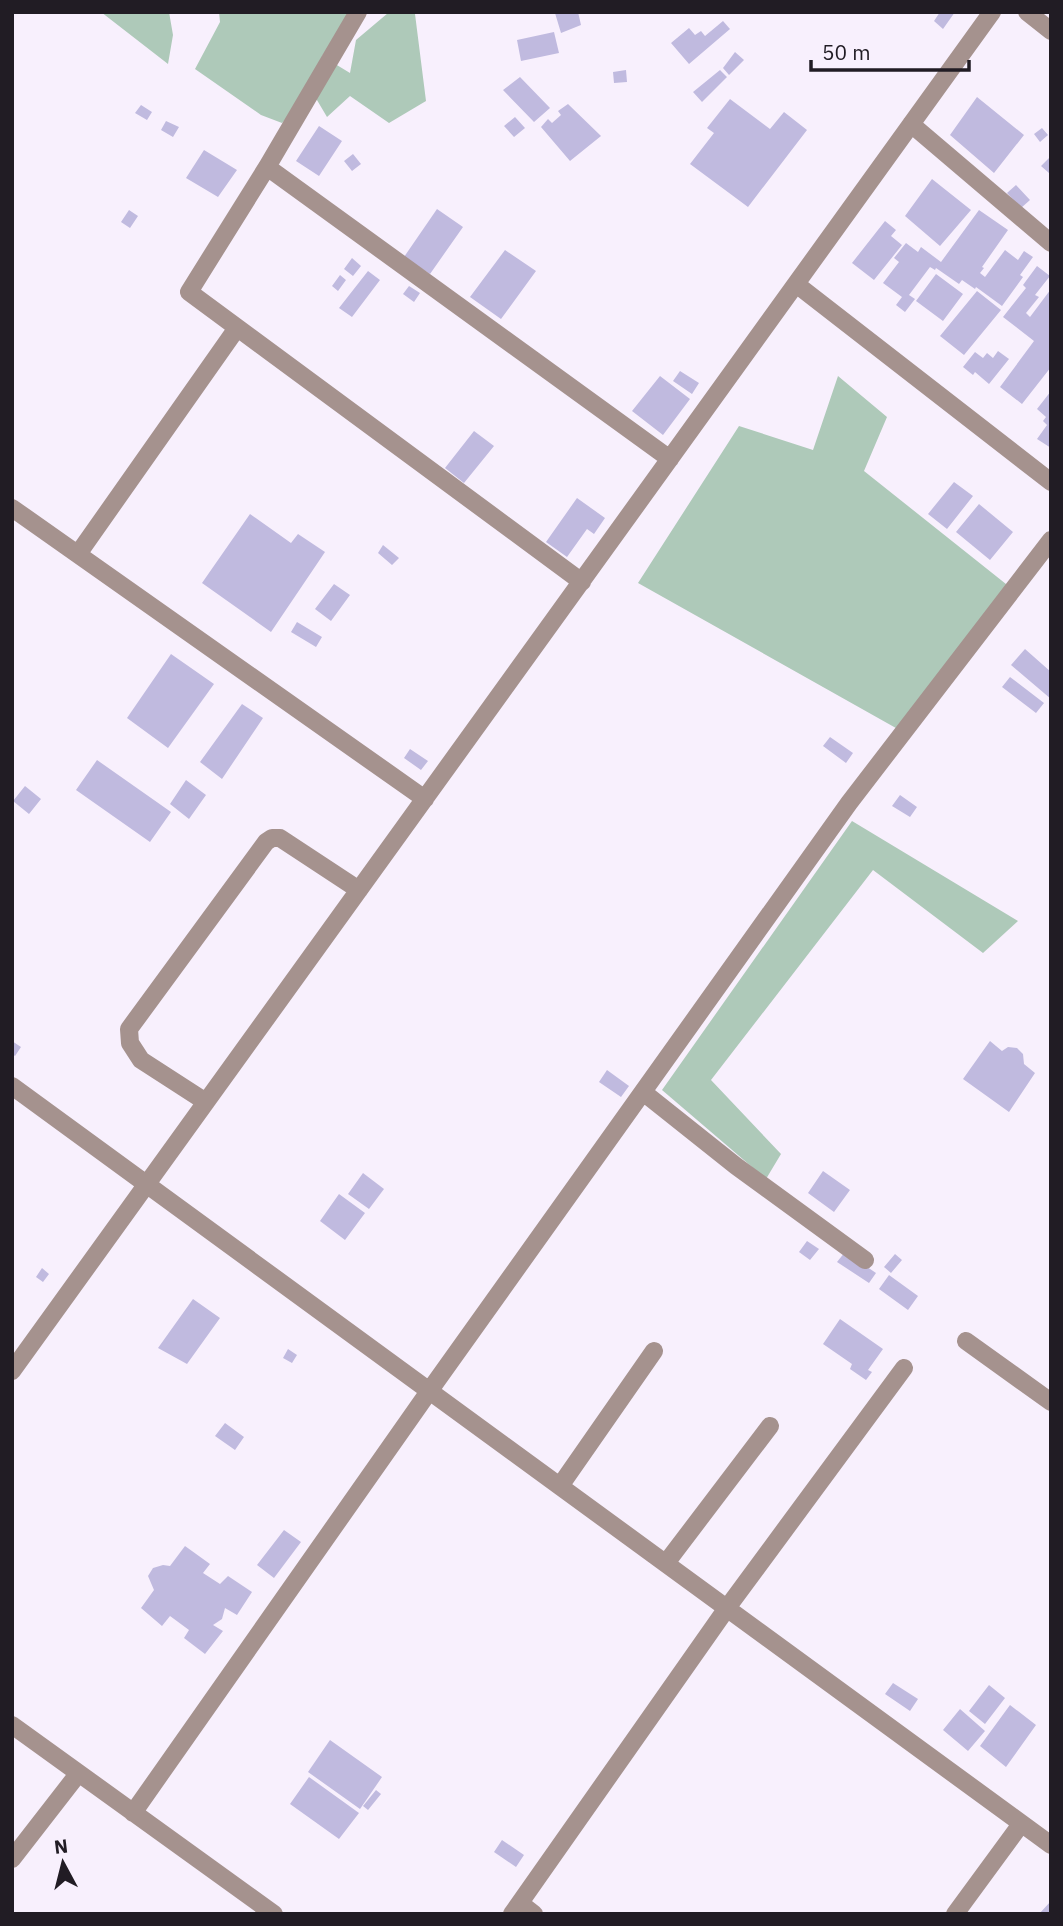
<svg xmlns="http://www.w3.org/2000/svg" width="1063" height="1926" viewBox="0 0 1063 1926" font-family="'IBM Plex Sans',sans-serif">
	<style>
		.green { fill: #aec9b9 }
		.building { fill: #c0badf }
		.lines { fill: none; stroke-linecap: round; stroke-linejoin: round }
		.minor { stroke: #a5928e; stroke-width: 18 }
	</style>
	<rect width="100%" height="100%" fill="#f8f0fd"/>
	<!-- green -->
	<path class="green" d="M101,12H169L173,35L168,64Z
		M219,12H356L322,56L350,73L356,40L388,13L415,14L426,101L389,123L350,96L327,117L314,95L282,123L261,115L195,69L220,22Z
		M838,376L887,417L864,471L1011,588L903,732L638,583L739,426L813,450Z
		M852,821L1018,921L983,953L873,870L711,1080L781,1154L766,1179L662,1090Z"/>
	<!-- building -->
	<path class="building" d="M578,12L581,25L561,33L555,13Z
		M940,12H955L943,29L934,21Z
		M723,21L730,29L689,64L671,43L689,28L695,35L701,31L705,36Z
		M554,32L559,53L521,61L517,40Z
		M735,52L744,60L729,75L723,68Z
		M626,70L627,82L614,83L613,72Z
		M720,70L727,77L702,102L693,92Z
		M520,77L550,108L534,122L503,90Z
		M977,97L1024,135L994,173L950,135Z
		M730,99L770,129L784,112L807,130L748,207L690,164L714,133L707,128Z
		M568,104L601,136L570,161L541,127L548,119L552,123L561,115L558,111Z
		M141,105L152,112L147,120L135,113Z
		M515,117L525,128L514,137L504,126Z
		M166,121L179,127L173,137L161,130Z
		M319,126L342,141L319,176L296,161Z
		M1042,128L1048,135L1040,142L1034,134Z
		M204,150L237,170L218,197L186,178Z
		M353,154L361,164L352,171L344,161Z
		M1051,156V171L1049,173L1041,166Z
		M932,179L971,210L940,246L905,216Z
		M1016,185L1030,200L1021,208L1007,193Z
		M437,209L463,227L430,274L404,257Z
		M129,210L138,216L130,228L121,222Z
		M979,210L1008,230L982,267L984,268L980,273L985,277L1005,250L1018,260L1024,251L1033,257L1020,275L1023,277L1002,306L976,287L975,289L962,280L959,284L936,268L935,270L930,267L909,295L915,299L905,312L896,305L902,297L883,283L899,262L894,258L906,243L918,252L921,247L941,262Z
		M885,221L896,230L891,236L902,245L874,280L852,263Z
		M505,250L536,271L501,319L470,297Z
		M352,258L361,266L353,276L344,269Z
		M1037,266L1050,276L1035,295L1039,297L1026,313L1030,317L1051,289V367L1022,404L1000,387L1034,341L1003,317L1026,288L1023,285Z
		M368,271L380,280L352,317L339,308Z
		M936,274L963,294L943,321L916,301Z
		M340,275L346,280L338,291L332,286Z
		M409,286L420,293L414,302L403,294Z
		M977,291L1001,310L964,355L940,336Z
		M998,351L1009,359L989,384L975,372L973,375L963,367L975,352L983,358L987,353L993,358Z
		M680,371L699,383L692,394L673,381Z
		M660,376L690,399L663,435L632,411Z
		M1051,391V448L1037,439L1047,425L1043,421L1046,417L1037,409Z
		M474,431L494,446L464,483L445,468Z
		M954,482L973,496L947,529L928,514Z
		M577,498L605,518L594,534L587,529L567,557L546,542Z
		M979,504L1013,532L990,560L956,532Z
		M250,514L291,543L298,534L325,552L271,632L202,583Z
		M383,545L399,558L392,565L378,553Z
		M334,584L350,595L331,621L315,609Z
		M297,622L322,637L316,647L291,632Z
		M1025,649L1051,672V699L1011,665Z
		M171,654L214,684L168,748L127,718Z
		M1010,677L1044,703L1036,713L1002,687Z
		M242,704L263,718L222,779L200,762Z
		M830,737L853,753L846,763L823,746Z
		M410,749L428,761L421,770L404,758Z
		M97,760L171,812L150,842L76,790Z
		M186,780L206,795L189,819L170,804Z
		M25,786L41,799L29,814L13,801Z
		M900,795L917,807L910,817L892,806Z
		M12,1041L21,1047L15,1056L12,1054Z
		M990,1041L1002,1051L1008,1047L1017,1048L1023,1054L1024,1064L1035,1073L1009,1112L963,1079Z
		M607,1070L629,1086L621,1097L599,1082Z
		M823,1171L850,1190L834,1212L808,1193Z
		M363,1173L384,1189L369,1209L348,1194Z
		M339,1194L365,1213L345,1240L320,1221Z
		M807,1241L819,1249L810,1260L799,1252Z
		M845,1252L876,1273L869,1283L837,1262Z
		M895,1254L902,1260L891,1273L884,1267Z
		M42,1268L49,1274L43,1282L36,1277Z
		M889,1275L918,1296L908,1310L879,1289Z
		M193,1299L220,1318L187,1364L158,1348Z
		M840,1319L883,1349L868,1370L872,1372L866,1380L850,1369L852,1364L823,1344Z
		M288,1349L297,1355L292,1363L283,1358Z
		M225,1423L244,1437L235,1450L215,1436Z
		M284,1530L301,1542L274,1578L257,1565Z
		M185,1546L210,1564L203,1573L220,1584L228,1576L252,1592L237,1615L225,1608L222,1619L213,1625L223,1631L205,1654L184,1638L189,1630L170,1616L162,1626L141,1608L154,1590L148,1576L153,1568L163,1565L170,1566Z
		M893,1683L918,1699L910,1711L885,1694Z
		M989,1685L1005,1698L985,1724L969,1711Z
		M1010,1705L1036,1725L1006,1767L980,1746Z
		M960,1709L985,1731L968,1751L943,1730Z
		M330,1740L382,1777L360,1809L308,1772Z
		M309,1777L359,1813L339,1839L290,1804Z
		M376,1790L381,1794L368,1810L363,1806Z
		M502,1840L524,1855L516,1867L494,1852Z
		M1051,1901V1914H1039Z"/>
	<g class="lines">
		<!-- minor -->
		<path class="minor" d="M358,12L267,167L189,292L582,582
			M1027,12L1051,31
			M911,124L1051,243
			M267,167L670,459
			M796,284L1051,482
			M12,508L425,799
			M78,554L237,328
			M12,1086L1051,1845
			M643,1092L736,1166L865,1260
			M206,1102L141,1060L130,1043L129,1029L266,842L272,838H280L359,890
			M966,1341L1051,1402
			M12,1371L992,12
			M560,1486L654,1351
			M666,1563L770,1426
			M12,1725L274,1914
			M133,1813L430,1390L849,803L1051,540
			M12,1859L78,1774
			M520,1903L534,1914
			M512,1914L727,1608L904,1368
			M955,1914L1021,1824"/>
	</g>
	<!-- border -->
	<rect width="1063" height="1926" fill="none" stroke="#211c24" stroke-width="28"/>
	<!-- north arrow -->
	<g transform="translate(63 1863) rotate(353)" stroke="#f8f0fd" stroke-width="5" paint-order="stroke">
	<path d="M0-5L12 26L0 18L-12 26Z" fill="#211c24"/>
	<text y="-10" font-size="19" font-weight="bold" text-anchor="middle" fill="#211c24">N</text>
	</g>
	<!-- scale -->
	<path d="M811 60v10h158v-10" fill="none" stroke="#211c24" stroke-width="3.5"/>
	<text x="822" y="60" font-size="21" fill="#211c24" stroke="#f8f0fd" stroke-width="5" paint-order="stroke">50 m</text>
</svg>
